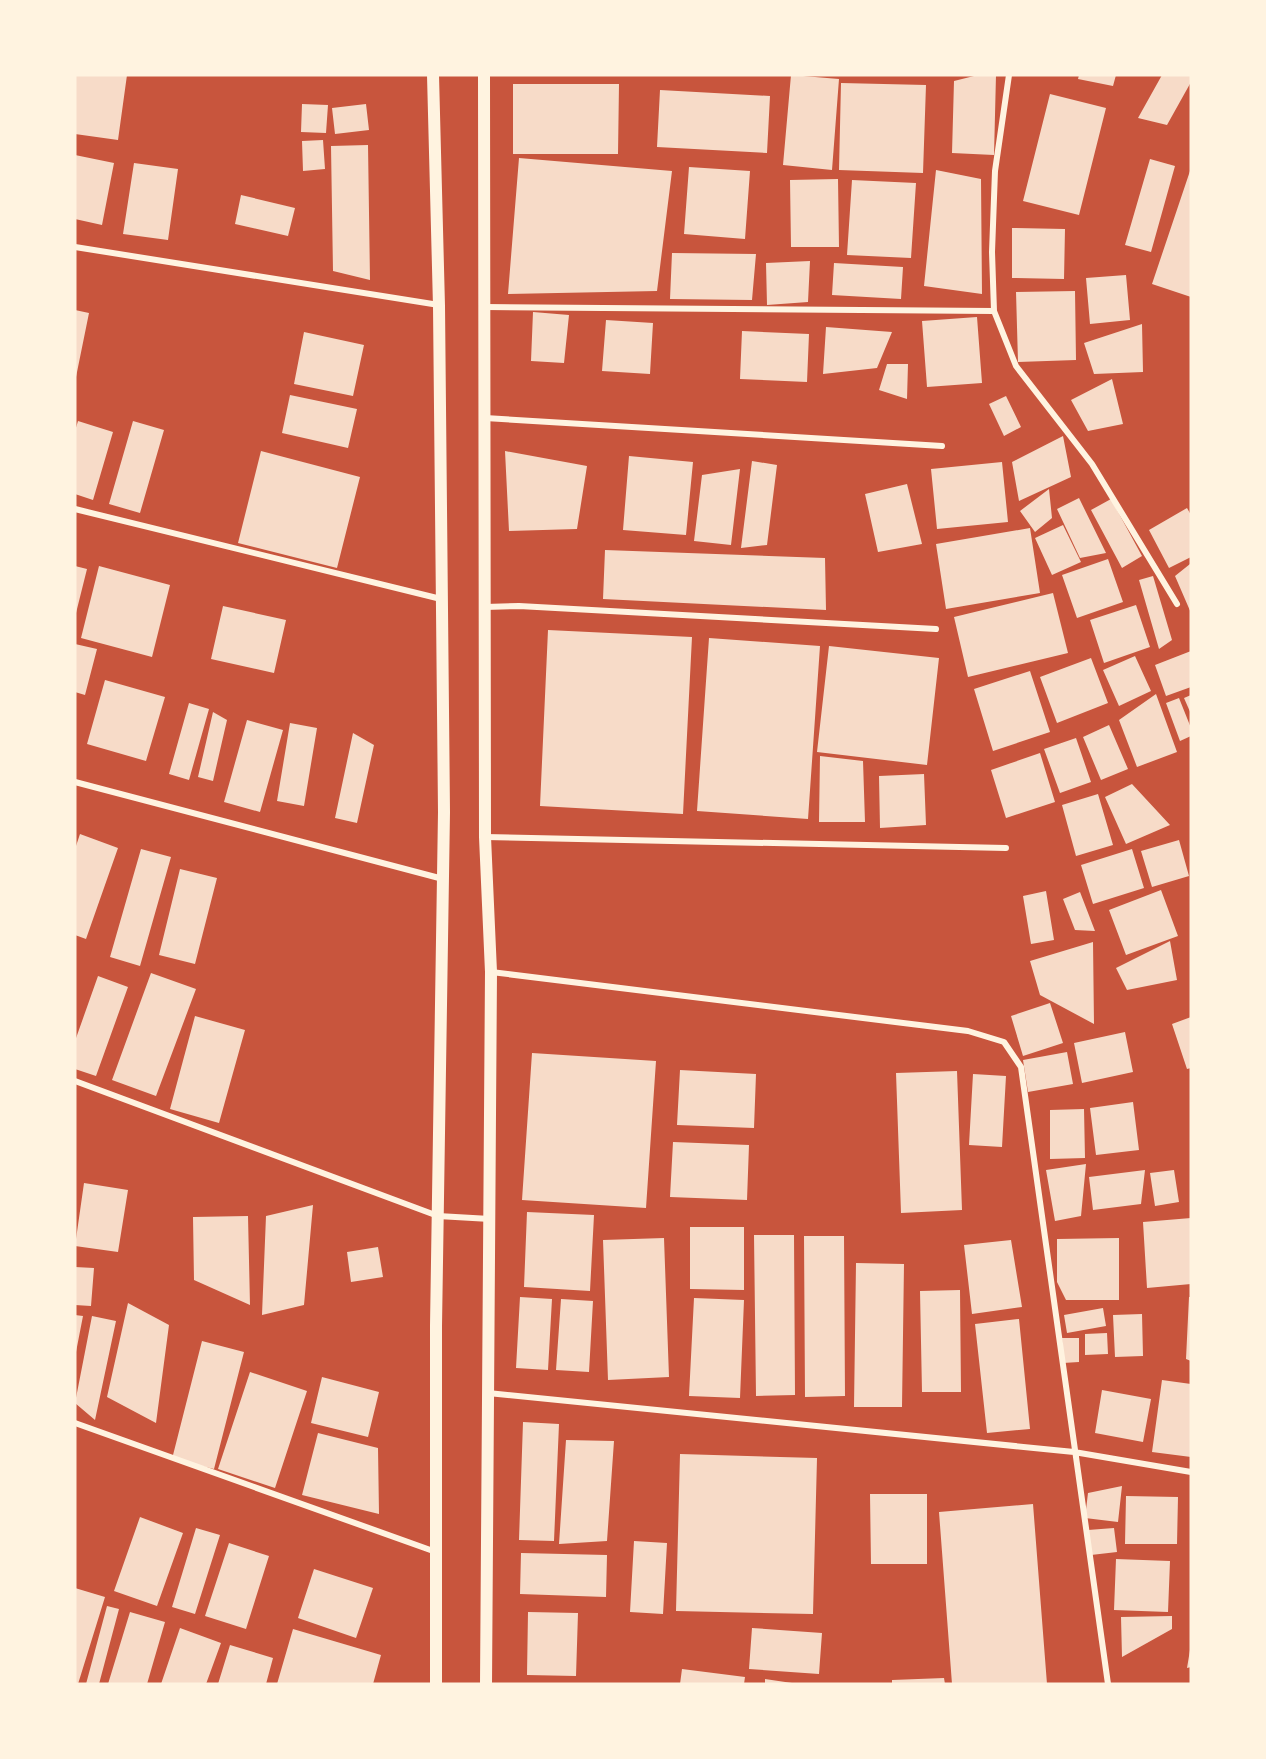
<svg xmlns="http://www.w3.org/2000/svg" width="1266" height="1759" viewBox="0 0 1266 1759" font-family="Helvetica,sans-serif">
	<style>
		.building { fill: #f7dbc8 }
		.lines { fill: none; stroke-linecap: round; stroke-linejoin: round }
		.minor { stroke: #fff3e0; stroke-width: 6 }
		.secondary { stroke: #fff3e0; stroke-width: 12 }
	</style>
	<rect width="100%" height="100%" fill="#c8553d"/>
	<!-- building -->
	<path class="building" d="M75,75H127L118,140L75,134Z
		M791,75L839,79L832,170L783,165Z
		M978,75H996L994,155L952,153L954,81Z
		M1079,75H1116L1113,86L1078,79Z
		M1162,75H1191V82L1167,125L1138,118Z
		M841,83L926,85L923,173L839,170Z
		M513,84H619L618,154H513Z
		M660,90L770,96L767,153L657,147Z
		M1050,94L1106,108L1079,215L1023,201Z
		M302,104L328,105L326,133L301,132Z
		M366,104L369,130L335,134L332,108Z
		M323,140L325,169L303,171L302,141Z
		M368,145L370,280L333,271L331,146Z
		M75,155L114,163L102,225L75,219Z
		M519,158L672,171L657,291L508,294Z
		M1150,159L1175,166L1151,252L1125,245Z
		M134,163L178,169L168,240L123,234Z
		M689,167L750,171L745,239L684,234Z
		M1191,168V297L1152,284Z
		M936,170L981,179L982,294L924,286Z
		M838,179L839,247H791L790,180Z
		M852,180L916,183L911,258L847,255Z
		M241,195L295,208L288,236L235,224Z
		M1012,228L1065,229L1064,279L1012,278Z
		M672,253L756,254L752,300L670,299Z
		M810,261L808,302L767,305L766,263Z
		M834,263L903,267L901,299L832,295Z
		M1126,275L1130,320L1090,324L1086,278Z
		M1075,291L1076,360L1018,362L1016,292Z
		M75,310L89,313L76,377L75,376Z
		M533,312L569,315L564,363L531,361Z
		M977,317L982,383L927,387L922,321Z
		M606,320L653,323L650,374L602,371Z
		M1142,324L1143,372L1094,374L1084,343Z
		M826,327L892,332L877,368L823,374Z
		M742,331L809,334L807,382L740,379Z
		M304,332L364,345L353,396L294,384Z
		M887,364H908L907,399L879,390Z
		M1112,379L1123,424L1088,431L1071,400Z
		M290,395L357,409L348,448L282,433Z
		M1006,396L1021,427L1004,436L989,404Z
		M78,421L113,432L93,500L75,494V431Z
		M133,421L164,430L140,513L109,504Z
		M1063,436L1071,477L1019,501L1012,462Z
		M261,451L360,477L337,568L238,543Z
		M505,451L587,466L577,529L509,531Z
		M629,456L693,462L686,535L623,530Z
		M752,461L777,465L767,545L741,548Z
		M1002,462L1008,522L937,529L931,469Z
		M740,469L731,545L694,541L702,475Z
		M907,484L922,544L878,552L865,494Z
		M1049,489L1052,518L1035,532L1020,511Z
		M1079,498L1106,553L1080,558L1057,509Z
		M1111,499L1142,556L1122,568L1091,510Z
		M1187,508L1191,515V557L1169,568L1149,530Z
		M1063,525L1081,562L1052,575L1035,538Z
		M1030,528L1040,593L946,609L936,544Z
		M605,550L825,558L826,610L603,599Z
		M1108,559L1123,602L1077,618L1062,575Z
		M1190,564L1191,567V613L1175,576Z
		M75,566L87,569L76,613H75Z
		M99,566L170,585L152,657L81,638Z
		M1153,576L1172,640L1159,649L1139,580Z
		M1053,593L1068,653L968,677L954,617Z
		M1136,605L1150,647L1104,663L1090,620Z
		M223,606L286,620L274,673L211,659Z
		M548,630L692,637L683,814L540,806Z
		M709,638L820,646L808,819L697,811Z
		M75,644L97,649L85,695L75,692Z
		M829,646L939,658L927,765L817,752Z
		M1191,651V687L1166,696L1155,665Z
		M1135,656L1151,691L1119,706L1103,670Z
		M1091,658L1108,703L1057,723L1040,677Z
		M1030,671L1050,732L993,751L974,689Z
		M105,680L165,697L146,761L87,744Z
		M1156,694L1177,752L1137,767L1119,720Z
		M1191,695V714L1184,698Z
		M1179,698L1191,728V736L1180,741L1166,703Z
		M189,703L209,709L189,780L169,774Z
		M213,712L227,720L213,781L198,777Z
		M247,720L283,730L260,812L224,802Z
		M290,723L317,728L304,806L277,801Z
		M1109,725L1128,769L1101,780L1083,737Z
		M353,733L374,745L357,823L335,818Z
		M1076,738L1091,782L1060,793L1044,749Z
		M1040,753L1055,802L1006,818L991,770Z
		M820,756L863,761L865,822H819Z
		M924,774L926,825L880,828L879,776Z
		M1132,784L1170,825L1126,844L1105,797Z
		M1098,794L1113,845L1076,856L1062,805Z
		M80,834L118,848L86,939L75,935V849Z
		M1179,840L1189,876L1152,887L1141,851Z
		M141,849L171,857L140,966L110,957Z
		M1132,849L1144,888L1093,904L1081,865Z
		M180,869L217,878L195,964L159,955Z
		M1161,890L1178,936L1126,955L1109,910Z
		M1046,891L1054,940L1031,944L1023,896Z
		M1080,892L1095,931L1075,930L1063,899Z
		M1170,941L1177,980L1127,990L1116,968Z
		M1093,942L1094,1024L1040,995L1030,961Z
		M151,973L196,989L156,1096L112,1080Z
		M98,976L128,987L96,1076L75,1069V1041Z
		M1050,1003L1063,1043L1023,1056L1011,1016Z
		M195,1016L245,1030L219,1123L170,1109Z
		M1191,1017V1068L1187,1069L1172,1024Z
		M1125,1032L1133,1072L1082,1083L1074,1043Z
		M1067,1052L1073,1084L1028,1092L1023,1060Z
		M532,1053L656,1061L646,1208L522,1200Z
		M680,1070L756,1074L754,1128L677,1125Z
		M957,1071L962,1210L901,1213L896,1073Z
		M973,1074L1006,1076L1002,1147L969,1145Z
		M1133,1102L1139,1150L1096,1155L1090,1108Z
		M1084,1109L1085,1158L1050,1159V1110Z
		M673,1142L749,1145L747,1200L670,1197Z
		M1086,1164L1081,1216L1055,1221L1046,1170Z
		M1145,1170L1141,1204L1093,1210L1089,1177Z
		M1174,1170L1179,1202L1155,1206L1150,1173Z
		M84,1183L128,1190L118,1252L75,1246Z
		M313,1205L304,1305L262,1315L266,1216Z
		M527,1212L594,1215L590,1291L524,1287Z
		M248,1216L250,1305L194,1280L193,1217Z
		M1191,1218V1284L1147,1288L1143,1222Z
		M690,1227H744V1290L690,1289Z
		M754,1235H794L795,1395L756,1396Z
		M804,1236H844L845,1396L805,1397Z
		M664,1238L669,1377L608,1380L603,1240Z
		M1119,1238V1300H1066L1057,1282V1239Z
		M1011,1240L1022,1307L972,1314L964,1245Z
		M378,1247L383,1277L351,1282L347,1252Z
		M856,1263L904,1264L902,1407H854Z
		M75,1267L94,1268L91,1306L75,1305Z
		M960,1290L961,1392H922L920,1291Z
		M520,1297L552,1299L548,1370L516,1368Z
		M1189,1297H1191V1361L1186,1359Z
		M694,1298L744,1300L740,1398L689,1396Z
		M561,1299L593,1301L589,1372L556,1370Z
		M128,1303L169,1325L156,1423L107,1397Z
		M1103,1308L1106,1326L1067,1333L1064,1315Z
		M1142,1314L1143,1356L1115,1357L1113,1315Z
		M75,1315L83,1316L76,1352H75Z
		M92,1316L116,1321L95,1420L75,1403Z
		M1019,1319L1030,1429L987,1433L975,1324Z
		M1107,1333L1108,1354L1085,1355V1334Z
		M1062,1338H1079V1362L1063,1363Z
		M202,1341L244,1352L214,1469L172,1459Z
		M250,1372L307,1391L275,1488L218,1469Z
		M322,1377L379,1392L368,1437L311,1423Z
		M1162,1380L1191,1384V1457L1152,1452Z
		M1102,1390L1151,1399L1143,1442L1095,1433Z
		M523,1422L559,1424L554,1541L519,1540Z
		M318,1433L378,1448L379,1514L302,1495Z
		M566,1440L614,1441L607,1541L559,1544Z
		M680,1454L817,1458L813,1614L676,1611Z
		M1122,1486L1118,1522L1085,1518L1088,1493Z
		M870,1494H927V1564H871Z
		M1126,1496L1178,1497L1177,1544H1125Z
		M1033,1504L1047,1684H952L939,1512Z
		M140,1517L183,1533L157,1606L114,1591Z
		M196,1528L220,1535L195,1614L172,1607Z
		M1114,1528L1117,1552L1091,1555L1088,1530Z
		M634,1541L667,1543L663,1614L630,1612Z
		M229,1543L269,1556L246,1629L205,1616Z
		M521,1553L607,1555L606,1597L520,1594Z
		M1116,1559L1170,1561L1168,1612L1114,1610Z
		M314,1569L373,1588L356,1638L298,1618Z
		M75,1588L105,1597L78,1684H75Z
		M107,1606L119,1609L99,1684H86Z
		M130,1612L165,1622L147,1684H108Z
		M528,1612L578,1613L576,1676L527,1675Z
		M1172,1616V1629L1122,1657L1121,1617Z
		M180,1628L221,1643L206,1684H161Z
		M752,1628L822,1633L819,1674L749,1669Z
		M293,1629L381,1655L373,1684H277Z
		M230,1645L273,1658L266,1684H218Z
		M1190,1650L1191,1667L1187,1668Z
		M682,1669L745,1677L744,1684H680Z
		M944,1678L945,1684H892V1680Z
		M765,1679L792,1683V1684H765Z"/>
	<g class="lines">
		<!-- minor -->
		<path class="minor" d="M1009,75L995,171L992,252L994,311L1016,366L1092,464L1177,604
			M75,247L439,305
			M485,307L994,311
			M485,418L942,446
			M75,509L441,599
			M485,607L519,606L936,629
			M75,782L443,879
			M485,837L1006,848
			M491,972L968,1031L1004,1042L1021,1067L1108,1684
			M75,1081L438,1216L490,1219
			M488,1393L1074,1452L1191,1472
			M75,1423L436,1552"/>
		<!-- secondary -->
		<path class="secondary" d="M433,75L439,306L444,812L436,1326V1684
			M484,75L485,837L491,972L486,1684"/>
	</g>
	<!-- border -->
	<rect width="1266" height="1759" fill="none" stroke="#fff3e0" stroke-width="153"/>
</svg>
